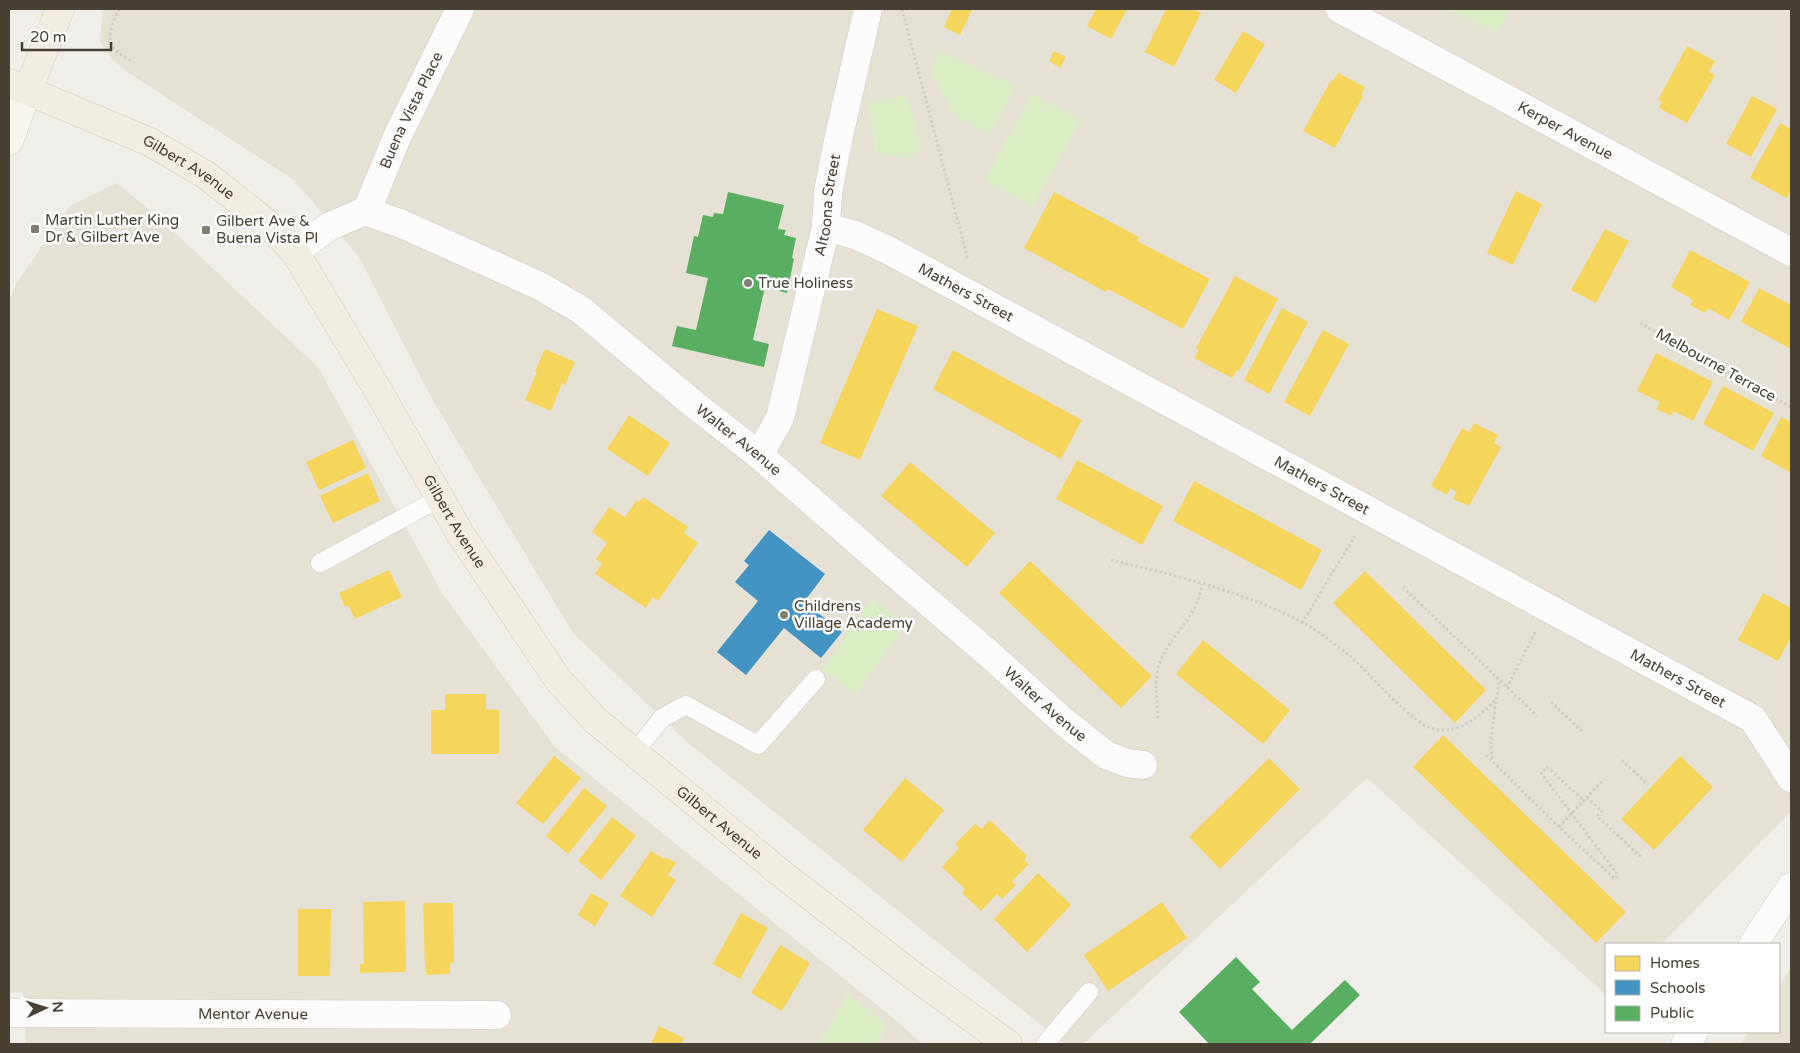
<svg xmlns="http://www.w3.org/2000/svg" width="1800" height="1053" viewBox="0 0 1800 1053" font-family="'Varela Round',sans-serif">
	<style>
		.residential { fill: #e5e1d4 }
		.green { fill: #dbedc5 }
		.homes { fill: #f6d55c }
		.schools { fill: #4393c3 }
		.public { fill: #5aae61 }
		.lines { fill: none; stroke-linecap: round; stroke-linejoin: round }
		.service-casing { stroke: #ceccc5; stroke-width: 19 }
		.minor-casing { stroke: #ceccc5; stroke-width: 29 }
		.secondary-casing { stroke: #d0ccbe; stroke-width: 29 }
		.primary-casing { stroke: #d4ccb3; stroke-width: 29 }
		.path { stroke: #d1cec9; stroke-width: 3; stroke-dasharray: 2.5 2.5; stroke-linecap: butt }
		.service { stroke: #fdfcfc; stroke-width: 18 }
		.minor { stroke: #fdfcfc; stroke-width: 28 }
		.secondary { stroke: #f6f5ee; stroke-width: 28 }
		.primary { stroke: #f1ede2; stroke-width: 28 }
		.poi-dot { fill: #827d72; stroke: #fff; stroke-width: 2 }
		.labels { text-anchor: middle; stroke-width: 5; stroke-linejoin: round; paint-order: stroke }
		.street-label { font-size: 15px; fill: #474033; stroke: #fff }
		.poi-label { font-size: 15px; fill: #474033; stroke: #fff; text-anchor: start }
	</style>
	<rect width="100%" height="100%" fill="#f0eee8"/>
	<!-- residential -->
	<path class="residential" d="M103,9H1791V811L1662,944H1606V995L1367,778L1083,1044H1065L687,742L573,633L432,399L359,257L294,180L127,72L113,60L100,41Z
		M117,183L158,217L318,367L442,593L555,747L898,1022L922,1044H875L887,1025L848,994L819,1044H26L23,992L9,993V301L16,284L70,206Z
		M1791,967V1044H1741L1749,1032H1779V986Z"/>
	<!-- green -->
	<path class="green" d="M1448,9H1511L1497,33Z
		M939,51L1016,86L990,134L954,115L932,73Z
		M1032,94L1081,120L1033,207L984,180Z
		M907,95L922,146L909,158L875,152L869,103Z
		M872,599L906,624L856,694L822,670Z
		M848,994L887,1025L875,1044H819Z"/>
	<!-- homes -->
	<path class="homes" d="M952,9L972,10L960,35L944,27Z
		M1096,9H1127L1111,39L1087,26Z
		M1166,9H1193L1201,13L1174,67L1145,52Z
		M1243,31L1265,44L1236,93L1214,80Z
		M1687,46L1715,61L1709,72L1715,75L1687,123L1659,108L1662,102L1658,100Z
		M1054,51L1066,57L1060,68L1049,61Z
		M1338,73L1365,87L1361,95L1363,96L1335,148L1303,131L1331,80L1333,81Z
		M1752,96L1777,109L1751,157L1726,144Z
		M1780,123L1791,129V190L1787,198L1750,178Z
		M1516,191L1542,204L1513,265L1487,253Z
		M1054,192L1139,237L1137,241L1210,279L1183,329L1108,289L1106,292L1024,248Z
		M1605,229L1629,241L1596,303L1571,290Z
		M1690,250L1750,282L1729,320L1708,308L1705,313L1690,305L1693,300L1671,287Z
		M1235,276L1278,299L1239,371L1237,370L1232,378L1194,358L1199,350L1196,348Z
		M1759,288L1791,305V349L1741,322Z
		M1282,308L1308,322L1269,394L1244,380Z
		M877,309L918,326L860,460L820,443Z
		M1323,330L1349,344L1310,416L1284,402Z
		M545,349L575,362L565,385L562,383L551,411L525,400L537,372L535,371Z
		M953,350L1082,420L1061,459L933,389Z
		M1656,353L1713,382L1693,421L1673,411L1671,416L1663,412L1656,409L1660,402L1637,391Z
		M1723,386L1774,413L1753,451L1703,424Z
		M629,415L670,443L648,476L607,449Z
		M1781,417L1791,422V473L1761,456Z
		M1474,423L1498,435L1494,443L1501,447L1469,506L1453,499L1457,492L1450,488L1447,495L1431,486L1462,428L1469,432Z
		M353,440L366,468L319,490L306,462Z
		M1077,460L1163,506L1142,545L1056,499Z
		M910,462L995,533L967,567L881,496Z
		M368,473L380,501L333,523L320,496Z
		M1194,481L1322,550L1301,590L1173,521Z
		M643,497L688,527L684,533L698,543L658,601L653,597L646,608L595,574L602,564L596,559L607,543L592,532L609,507L625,517L636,501L639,502Z
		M1030,561L1152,676L1121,708L999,593Z
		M389,570L402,597L355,619L348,605L345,607L339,593Z
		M1365,571L1486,690L1455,723L1333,603Z
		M1763,593L1791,608V637L1778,661L1738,640Z
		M1203,640L1290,710L1263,744L1176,674Z
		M445,694H486V709L499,710V754H431V710H445Z
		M1443,735L1626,912L1596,943L1413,767Z
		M554,756L581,778L543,824L516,803Z
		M1680,756L1713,787L1654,850L1621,819Z
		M1269,758L1300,789L1220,869L1189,837Z
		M905,778L944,810L902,862L863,830Z
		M584,788L607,806L568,854L546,836Z
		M612,817L636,836L601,880L578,861Z
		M990,820L1027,856L1024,860L1029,864L1012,881L1016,885L1002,899L997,894L981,911L962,893L965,889L942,867L959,848L955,844L975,824L981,829Z
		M651,851L664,859L665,857L676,863L668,875L676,880L652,917L620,896Z
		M1038,873L1071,905L1027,952L994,919Z
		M591,893L609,903L595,926L578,915Z
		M405,901L406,972L360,973V964H364L363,902Z
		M1162,902L1187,938L1108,991L1084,955Z
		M423,903H453L454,963H450V974L426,975V965H425Z
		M298,909H331L330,976H298Z
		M741,913L768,928L740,979L713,964Z
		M780,945L810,963L782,1011L751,993Z
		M659,1026L684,1038L681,1044H651Z"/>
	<!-- schools -->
	<path class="schools" d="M769,530L825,574L804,602L842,632L821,658L784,628L746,675L717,652L758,601L735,582L749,565L744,561Z"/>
	<!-- public -->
	<path class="public" d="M728,192L784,205L778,229L786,230L784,235L796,238L792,258L794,259L787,293L765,287L753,340L769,344L764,367L672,346L677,326L696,330L708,278L686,273L694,236L698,237L703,215L713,217L714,213L723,214Z
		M1236,957L1260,982L1252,989L1292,1030L1345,980L1360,995L1310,1044H1209L1179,1012Z"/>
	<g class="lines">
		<!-- service casing -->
		<g class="service-casing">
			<path id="service" d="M320,563L440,498
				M635,752L662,718L686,705L758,745L816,679
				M1045,1044L1089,992"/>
		</g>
		<!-- minor casing -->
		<g class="minor-casing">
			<g id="minor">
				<path id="s1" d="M1340,9L1791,252"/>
				<path id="s2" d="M365,211L370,203L397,137L460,9"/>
				<path id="s3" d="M826,227L855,235L886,249L1753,719L1791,778"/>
				<path id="s4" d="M295,252L328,227L365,211L402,224L540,286L581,310L696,406L759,455L893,572L988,653L1063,721L1106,755L1127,763L1143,765"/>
				<path id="s5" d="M759,455L780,418L826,227L828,192L839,136L868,9"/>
				<path d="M1753,944L1791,887"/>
				<path id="s6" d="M9,1013L497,1015"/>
				<path d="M1685,1044L1694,1032"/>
			</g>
		</g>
		<!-- secondary casing -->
		<g class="secondary-casing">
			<path id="secondary" d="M9,141L28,90"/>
		</g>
		<!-- primary casing -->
		<g class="primary-casing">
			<g id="primary">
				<path id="s7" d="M9,83L150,142L206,175L267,223L295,252L376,387L461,535L559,681L596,721L782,874L911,974L1008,1044"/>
				<path d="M28,90L60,9"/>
			</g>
		</g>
		<!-- path -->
		<path class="path" d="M119,9C114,21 105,36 114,49C118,53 126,58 131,61
			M902,9L968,260
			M1640,323L1791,407
			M1111,560C1175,575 1253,594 1309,626C1320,633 1339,647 1349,655C1368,672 1413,725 1434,729C1460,734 1480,717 1496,699
			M1403,587L1537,716
			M1302,623L1355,536
			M1507,688L1535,632
			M1551,702L1582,731
			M1158,718C1157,699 1153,676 1162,657C1175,630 1198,616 1202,584
			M1486,755L1559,827L1615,879L1618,875L1541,773L1547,767L1584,801
			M1492,759L1491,739L1499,681
			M1622,760L1648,785
			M1587,797L1602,811L1597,816L1642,858
			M1559,827L1604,779"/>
		<!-- service -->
		<use href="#service" class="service"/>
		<!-- minor -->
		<use href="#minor" class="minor"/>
		<!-- secondary -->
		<use href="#secondary" class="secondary"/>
		<!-- primary -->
		<use href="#primary" class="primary"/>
	</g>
	<!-- markers -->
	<g class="poi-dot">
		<rect x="30" y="224" width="10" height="10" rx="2.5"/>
		<rect x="201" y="225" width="10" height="10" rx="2.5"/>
		<circle cx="748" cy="283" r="5"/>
		<circle cx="784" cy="615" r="5"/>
	</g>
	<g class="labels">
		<!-- street labels -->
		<g class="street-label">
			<text dy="5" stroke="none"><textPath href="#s2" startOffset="111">Buena Vista Place</textPath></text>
			<text dy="5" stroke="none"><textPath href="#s1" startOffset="256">Kerper Avenue</textPath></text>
			<text dy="5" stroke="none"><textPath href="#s7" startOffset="199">Gilbert Avenue</textPath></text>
			<text dy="5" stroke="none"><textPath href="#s5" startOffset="261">Altoona Street</textPath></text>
			<text dy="5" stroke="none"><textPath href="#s3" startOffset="155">Mathers Street</textPath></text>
			<text transform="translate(1716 365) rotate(29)" y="5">Melbourne Terrace</text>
			<text dy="5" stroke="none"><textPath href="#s4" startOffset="524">Walter Avenue</textPath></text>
			<text dy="5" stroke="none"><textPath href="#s3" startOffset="560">Mathers Street</textPath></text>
			<text dy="5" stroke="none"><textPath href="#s7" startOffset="649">Gilbert Avenue</textPath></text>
			<text dy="5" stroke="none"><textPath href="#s3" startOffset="965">Mathers Street</textPath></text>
			<text dy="5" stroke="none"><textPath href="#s4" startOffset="929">Walter Avenue</textPath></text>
			<text dy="5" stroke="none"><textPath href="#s7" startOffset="1054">Gilbert Avenue</textPath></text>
			<text dy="5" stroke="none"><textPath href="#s6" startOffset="244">Mentor Avenue</textPath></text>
		</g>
		<!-- poi labels -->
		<g class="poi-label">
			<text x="45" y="225">Martin Luther King<tspan x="45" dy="17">Dr &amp; Gilbert Ave</tspan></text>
			<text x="216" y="226">Gilbert Ave &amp;<tspan x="216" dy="17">Buena Vista Pl</tspan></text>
			<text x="758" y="288">True Holiness</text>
			<text x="794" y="611">Childrens<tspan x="794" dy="17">Village Academy</tspan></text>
		</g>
	</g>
	<!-- border -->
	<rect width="1800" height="1053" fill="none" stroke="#474033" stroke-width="20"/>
	<!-- legend -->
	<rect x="1605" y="943" width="175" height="90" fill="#ffffff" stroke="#b5b3ad"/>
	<rect x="1615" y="956" width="25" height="15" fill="#f6d55c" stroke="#b5b3ad"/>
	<text x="1650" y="968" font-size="15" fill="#474033">Homes</text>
	<rect x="1615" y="980" width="25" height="15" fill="#4393c3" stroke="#b5b3ad"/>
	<text x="1650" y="993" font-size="15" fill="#474033">Schools</text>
	<rect x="1615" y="1006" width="25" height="15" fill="#5aae61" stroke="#b5b3ad"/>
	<text x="1650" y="1018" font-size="15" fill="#474033">Public</text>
	<!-- north arrow -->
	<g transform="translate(45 1008) rotate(86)" stroke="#ffffff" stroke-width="4" paint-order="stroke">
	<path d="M0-4L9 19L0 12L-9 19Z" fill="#474033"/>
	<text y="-8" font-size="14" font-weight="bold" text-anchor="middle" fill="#474033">N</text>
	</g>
	<!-- scale -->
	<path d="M22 42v8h89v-8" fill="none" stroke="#474033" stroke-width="2.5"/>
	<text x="30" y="42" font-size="15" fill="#474033" stroke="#ffffff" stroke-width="4" paint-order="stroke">20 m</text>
</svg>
